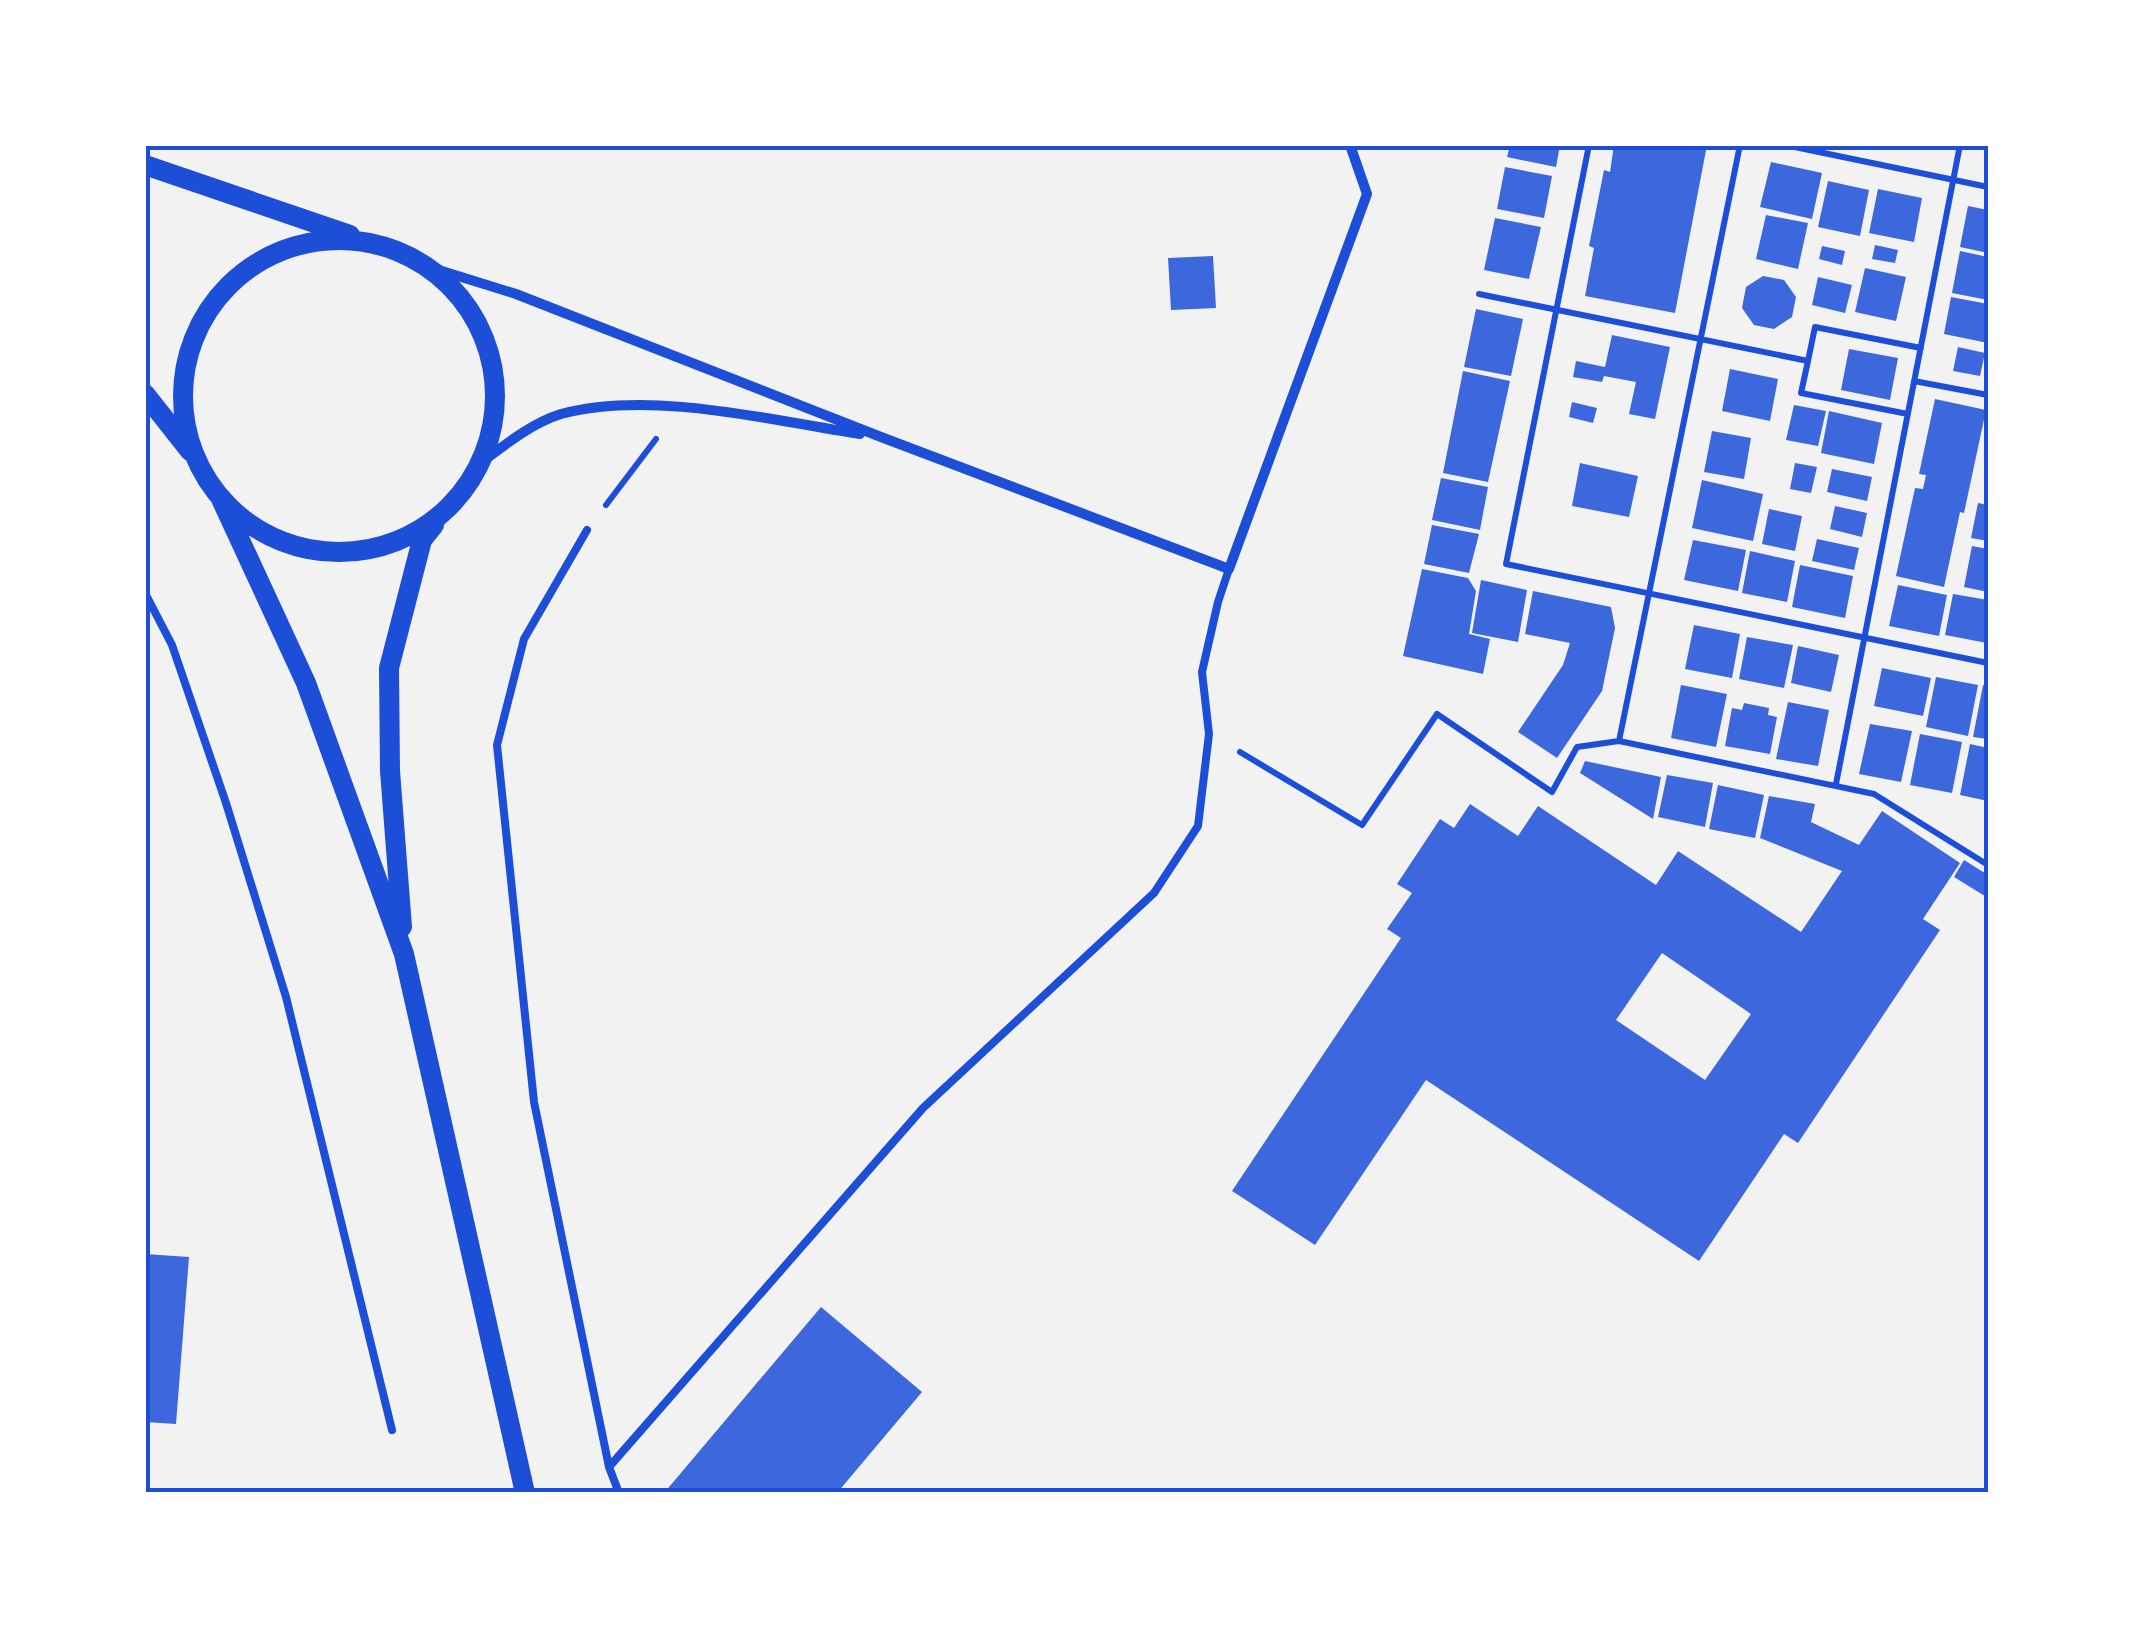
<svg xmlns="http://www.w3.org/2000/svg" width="2133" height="1638" viewBox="0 0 2133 1638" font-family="'Golos Text',sans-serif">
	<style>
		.building { fill: #3d67dc; fill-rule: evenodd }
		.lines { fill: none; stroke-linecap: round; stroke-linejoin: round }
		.path { stroke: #1d4ed8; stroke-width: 6 }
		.service { stroke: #1d4ed8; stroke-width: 8 }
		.minor { stroke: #1d4ed8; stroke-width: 10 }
		.secondary { stroke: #1d4ed8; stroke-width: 20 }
		.neatline { fill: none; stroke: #1d4ed8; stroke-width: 4 }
	</style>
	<rect width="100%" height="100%" fill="#f2f2f2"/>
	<!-- building -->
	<path class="building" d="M1510,145H1560L1556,167L1507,157Z
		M1614,145H1707L1675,313L1585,296L1594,248L1589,246L1604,170L1610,172Z
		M1771,162L1822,173L1812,219L1760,207Z
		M1505,167L1552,176L1544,218L1497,209Z
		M1828,181L1869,190L1860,236L1818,227Z
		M1878,189L1922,198L1914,242L1869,233Z
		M1968,206L1988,210V253L1960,247Z
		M1766,215L1808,223L1798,269L1756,259Z
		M1495,218L1541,227L1529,279L1484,270Z
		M1875,245L1898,250L1895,263L1872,259Z
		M1822,246L1845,251L1842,265L1819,259Z
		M1960,251L1988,257V300L1952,293Z
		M1213,256L1216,308L1171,310L1168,258Z
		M1865,268L1906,277L1896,321L1855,312Z
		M1763,276L1784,280L1796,297L1792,317L1774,329L1754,325L1742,308L1746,287Z
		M1818,277L1852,285L1845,313L1812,305Z
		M1951,297L1988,304V343L1944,334Z
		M1476,309L1523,319L1511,376L1464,367Z
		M1612,335L1670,347L1655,419L1629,414L1636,382L1604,376L1602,382L1573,377L1576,361L1605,367Z
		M1958,347L1985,353L1980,376L1953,371Z
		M1849,349L1898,358L1890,400L1841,390Z
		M1730,369L1778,379L1770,421L1722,411Z
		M1463,371L1510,381L1488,482L1443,473Z
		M1935,399L1986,410L1964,513L1960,512L1944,587L1896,576L1915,488L1923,489L1926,475L1919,474Z
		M1572,402L1597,408L1593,423L1569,417Z
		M1794,405L1826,411L1818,446L1786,440Z
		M1829,411L1882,423L1874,464L1821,453Z
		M1712,431L1751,438L1744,479L1704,472Z
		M1580,463L1638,476L1629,517L1572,506Z
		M1795,463L1817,467L1811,493L1790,489Z
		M1832,469L1872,477L1867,501L1827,492Z
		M1441,478L1488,487L1480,530L1432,520Z
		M1702,480L1763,494L1753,541L1692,528Z
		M1978,503L1988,505V541L1971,538Z
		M1835,506L1867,513L1862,537L1830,529Z
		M1769,509L1802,516L1795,551L1762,544Z
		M1432,525L1479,534L1469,573L1424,564Z
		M1817,539L1859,548L1854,570L1812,561Z
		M1693,540L1746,550L1738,591L1684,580Z
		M1972,546L1988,549V592L1964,587Z
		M1750,551L1795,561L1787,602L1742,593Z
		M1800,565L1853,576L1845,618L1792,607Z
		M1422,569L1468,578L1476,591L1469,634L1490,639L1483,674L1403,656Z
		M1481,580L1527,590L1518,642L1472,633Z
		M1898,585L1947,595L1939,636L1889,626Z
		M1533,591L1611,607L1615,628L1602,691L1557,758L1518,732L1563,665L1570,643L1525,634Z
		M1953,594L1988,600L1987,643L1945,635Z
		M1694,625L1740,634L1732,678L1685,669Z
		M1747,637L1793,645L1784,688L1739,679Z
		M1798,646L1839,655L1831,692L1791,683Z
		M1882,668L1931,678L1923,716L1874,706Z
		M1936,677L1978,685L1968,736L1926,727Z
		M1681,685L1727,694L1716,747L1671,738Z
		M1983,685L1988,686V739L1973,737Z
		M1788,702L1829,710L1818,766L1776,759Z
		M1744,703L1769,708L1768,715L1777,717L1770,754L1725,746L1732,708L1742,710Z
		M1870,724L1912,731L1901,782L1859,774Z
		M1920,734L1962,742L1952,793L1910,785Z
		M1970,744L1988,748V801L1960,795Z
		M1585,761L1661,777L1653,819L1580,773Z
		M1667,775L1713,783L1705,827L1658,817Z
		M1718,785L1764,795L1755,838L1709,829Z
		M1769,796L1815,804L1811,822L1859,845L1882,811L1960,863L1923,919L1940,930L1798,1143L1784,1134L1699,1261L1426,1080L1315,1245L1232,1191L1401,938L1387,929L1412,893L1397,884L1440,819L1454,828L1470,804L1518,836L1538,806L1656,885L1678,851L1801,932L1842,871L1760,838ZM1662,953L1751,1014L1705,1080L1616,1020Z
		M1964,860L1988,875V898L1954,877Z
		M145,1254L189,1257L176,1424L145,1422Z
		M821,1307L922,1392L837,1493H664Z"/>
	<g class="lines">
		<!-- path -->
		<path class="path" d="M1589,145L1506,564L1988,663
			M1785,145L1988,187
			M1479,294L1808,361L1815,327L1921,348
			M1808,361L1801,393L1908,414
			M1914,381L1988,395
			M606,505L656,439
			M1619,741L1740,145
			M1240,752L1362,825L1437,714L1552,792L1577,747L1619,741L1874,794L1988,865
			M1836,784L1960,145"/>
		<!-- service -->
		<path class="service" d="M587,530L524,639L497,745L534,1102L609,1467L619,1493
			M145,593L172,645L226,803L286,997L392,1430
			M609,1467L923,1108L1154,893L1198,826L1209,734L1202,672L1218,602L1229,569"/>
		<!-- minor -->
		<path class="minor" d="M429,267L516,294L881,437L1229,569L1367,194L1350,145
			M482,462C506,444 532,423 561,414C650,390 770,420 860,434"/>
		<!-- secondary -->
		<path class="secondary" d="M145,165L350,235
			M183 396a156 156 0 1 1 312 0a156 156 0 1 1-312 0Z
			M145,394L190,451
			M221,499L306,683L404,954L525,1493
			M402,927L390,771L389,668L422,540L434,525"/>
	</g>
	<!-- border -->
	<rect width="2133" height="1638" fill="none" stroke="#ffffff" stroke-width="295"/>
	<rect x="148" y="148" width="1838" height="1342" class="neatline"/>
</svg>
